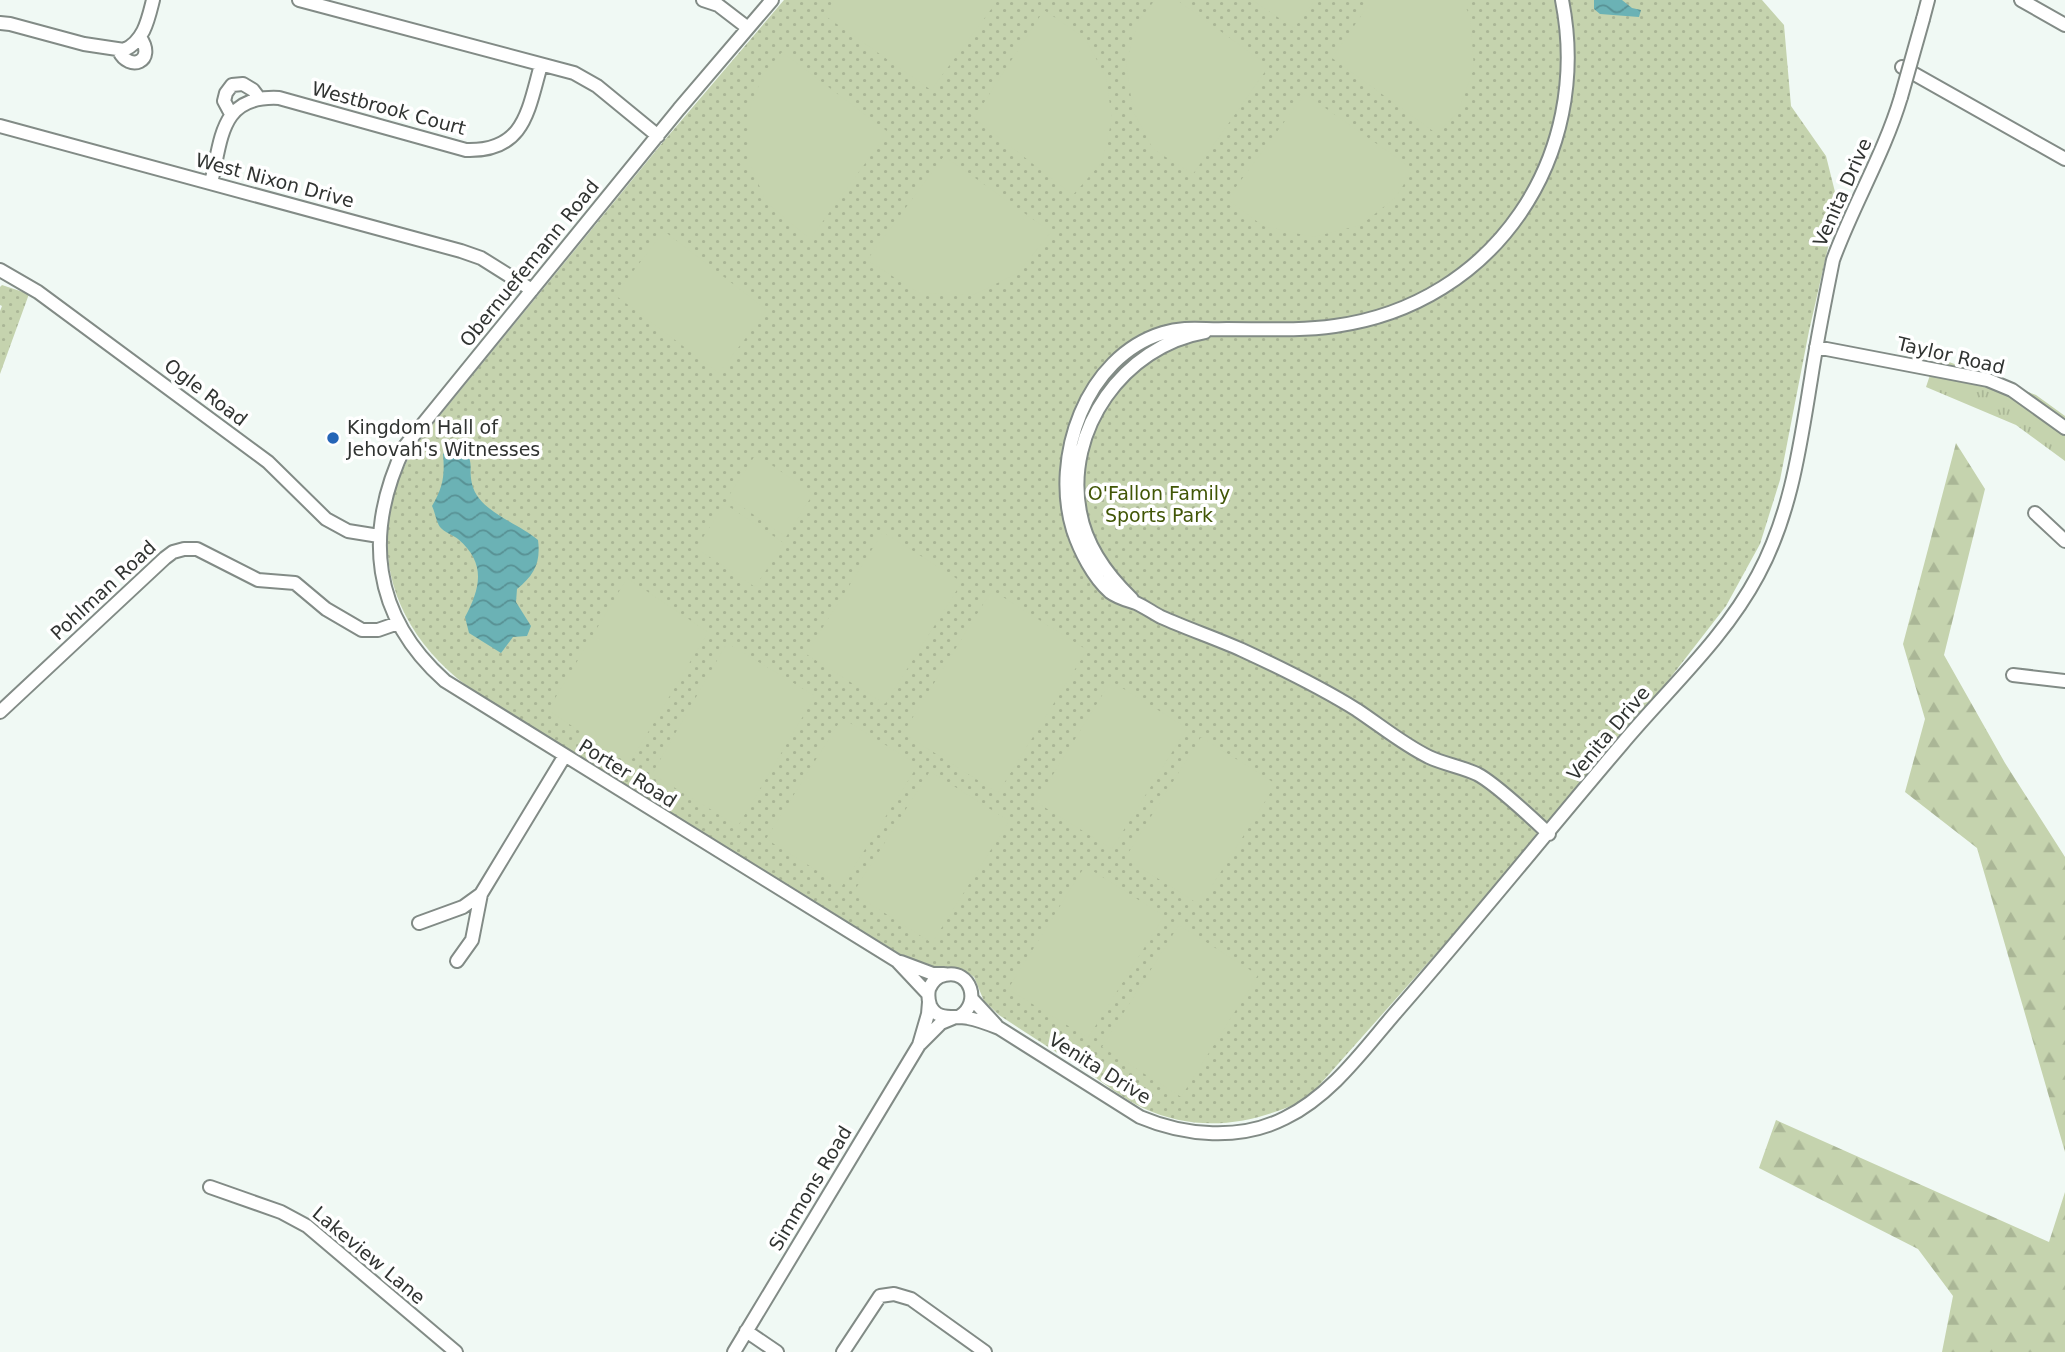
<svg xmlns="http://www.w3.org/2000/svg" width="2065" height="1352" viewBox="0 0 2065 1352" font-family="'DejaVu Sans',sans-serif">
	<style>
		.grass { fill: url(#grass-tufts) }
		.forest { fill: url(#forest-firs) }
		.park { fill: url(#park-dots) }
		.garden { fill: #c5d3ae }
		.water { fill: url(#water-waves) }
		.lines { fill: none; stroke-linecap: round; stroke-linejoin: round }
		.minor-casing { stroke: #828b86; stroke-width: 16 }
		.minor { stroke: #fff; stroke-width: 12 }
		.minor-bridge-casing { stroke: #828b86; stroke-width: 16; stroke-linecap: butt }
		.minor-bridge { stroke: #fff; stroke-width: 12 }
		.poi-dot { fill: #2565b7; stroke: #fff; stroke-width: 2.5 }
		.labels { text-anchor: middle; stroke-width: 7; stroke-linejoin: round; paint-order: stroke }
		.street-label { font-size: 19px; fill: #303331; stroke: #fff }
		.poi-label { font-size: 19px; fill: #303331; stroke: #fff; text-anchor: start }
		.park-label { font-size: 19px; fill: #415606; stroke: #fff }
	</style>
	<defs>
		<pattern id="grass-tufts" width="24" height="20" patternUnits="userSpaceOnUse" patternTransform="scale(1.75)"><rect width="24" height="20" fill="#c5d3ae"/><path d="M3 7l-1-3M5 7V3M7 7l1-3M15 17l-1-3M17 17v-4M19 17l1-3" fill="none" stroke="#aab696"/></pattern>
		<pattern id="forest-firs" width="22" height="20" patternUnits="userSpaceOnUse" patternTransform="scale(1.75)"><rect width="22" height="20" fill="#c5d3ae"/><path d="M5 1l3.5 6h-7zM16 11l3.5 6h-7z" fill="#aab696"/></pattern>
		<pattern id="park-dots" width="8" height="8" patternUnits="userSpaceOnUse" patternTransform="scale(1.75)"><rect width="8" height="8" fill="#c5d3ae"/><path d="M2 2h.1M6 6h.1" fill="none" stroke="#aab696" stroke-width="1.8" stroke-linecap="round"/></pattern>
		<pattern id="water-waves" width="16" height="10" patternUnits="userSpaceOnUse" patternTransform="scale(1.75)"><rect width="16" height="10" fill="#6bb2b5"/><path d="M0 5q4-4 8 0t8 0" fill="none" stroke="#589194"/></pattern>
	</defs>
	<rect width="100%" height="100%" fill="#f0f9f4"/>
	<!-- grass -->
	<path class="grass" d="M1936,357L2036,395L2065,416V461L2016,425L1926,387Z"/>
	<!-- forest -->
	<path class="forest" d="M1956,443L1985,489L1944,655L2005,763L2065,857V1152L1977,848L1905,792L1925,719L1903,644Z
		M1776,1120L2049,1242L2065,1192V1352H1942L1953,1296L1918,1249L1759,1168Z"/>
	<!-- park -->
	<path class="park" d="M784,0H1762L1784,25L1791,106L1826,156L1838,204L1809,331L1780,480L1760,544L1726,606L1657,695L1505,876L1307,1099C1253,1124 1200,1134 1143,1108C1124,1099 1106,1085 1089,1073C1059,1054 1029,1035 999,1015L984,1001L974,977L962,969L948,967L932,969L913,962L478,694C390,634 360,541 415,446L663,142Z
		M2,285L29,294L0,374V311L2,306L0,305V287Z"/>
	<!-- garden -->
	<path class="garden" d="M834,0H998L931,90L824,15Z
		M1155,0H1177L1269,66L1193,174L1153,149L1133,111L1126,62L1139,20Z
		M1252,0H1315L1294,28Z
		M1372,0H1462L1470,16L1474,68L1458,112L1437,134L1332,58Z
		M1044,10L1085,38L1106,77L1112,119L1102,162L1073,195L974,118Z
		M782,52L888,132L810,239L766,202L749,161V112L763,74Z
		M1305,94L1413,169L1396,197L1361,225L1313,237L1263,226L1227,199Z
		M944,156L1051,232L1018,273L973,295L919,293L867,260Z
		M664,231L767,310L719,373L615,295Z
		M756,454L813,494L786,537L728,497Z
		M725,504L784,543L755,587L696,548Z
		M883,532L962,582L885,704L806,654Z
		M627,578L708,632L629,764L548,710Z
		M992,590L1087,650L998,793L903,733Z
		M727,643L815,696L738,826L652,774Z
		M1111,681L1187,728L1112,849L1036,802Z
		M842,718L918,765L842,886L766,839Z
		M1201,737L1276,784L1200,905L1125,858Z
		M930,771L1009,821L932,943L853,893Z
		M1085,866L1164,916L1088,1038L1008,989Z
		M1179,925L1258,975L1181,1097L1102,1047Z"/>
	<!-- water -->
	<path class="water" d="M1594,0H1622L1632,8L1641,10L1639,17L1600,14L1594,9Z
		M452,446L464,447C475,466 468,466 472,484C478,511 518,523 538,540C541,563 534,575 517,589L516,602L531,626L527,636L513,637L501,653L469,633L465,617C481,587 486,563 458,539C453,535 444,532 440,527C436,521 435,512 432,506C443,488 445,475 443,454Z"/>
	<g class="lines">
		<!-- minor casing -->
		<g class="minor-casing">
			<path id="minor" d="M299,0L574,73L597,86L658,136
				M703,0L718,5L748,28
				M772,0L679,109L405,446C363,533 372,616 445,681L897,961L928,994
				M2021,0L2065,25
				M1923,19L1928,0
				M0,23L10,24L84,44L124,50C144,41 148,20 153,0
				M119,51C129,72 157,62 140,37
				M1902,67L2065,159
				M231,114L224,101L226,93L232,85L243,84L253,90L259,98
				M0,126L461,251L481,258L532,290
				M211,183C222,138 220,95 279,98L466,150C525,152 528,110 541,65
				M0,270L38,292L268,462L326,519L348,531L379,536
				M1816,347L1988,380L2012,390L2065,428
				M2035,513L2065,541
				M1132,599C1107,575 1086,546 1080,512C1064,430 1124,346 1205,332
				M2013,675L2065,681
				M0,712L165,558L173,552L184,549H197L258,580L295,583L326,609L362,630H378L398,623
				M1549,834C1533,819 1495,783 1477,774C1462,767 1444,764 1429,757C1404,745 1381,726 1357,710C1320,687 1281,668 1242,650C1215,638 1188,629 1161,617C1153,613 1145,607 1136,603C1127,600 1118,598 1110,592C1093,577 1080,551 1073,530C1051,458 1085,357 1163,333C1185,326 1204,330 1227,329C1263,329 1300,331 1335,326C1495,304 1593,156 1562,0
				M419,923L463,907L481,894
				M457,961L472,940L481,894L564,757
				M901,962L933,974H944
				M972,999L996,1025
				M960,1016C981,1003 971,969 945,975C937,976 932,982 929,989C928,994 928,999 930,1005C937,1022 954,1015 968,1018C979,1020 989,1024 999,1028L1140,1117C1185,1136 1240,1141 1285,1118C1332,1095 1364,1049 1397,1011C1474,923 1547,832 1622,744C1668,689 1724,639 1758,575C1791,514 1800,446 1811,379C1817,339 1825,300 1833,260C1853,205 1884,154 1901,97
				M920,1044L941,1023L953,1018
				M210,1187L281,1212L307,1226L456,1352
				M746,1331L777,1352
				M734,1352L919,1045L928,1014L929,1002
				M843,1352L880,1296L894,1294L911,1299L985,1352"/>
		</g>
		<!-- minor -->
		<use href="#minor" class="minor"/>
		<!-- minor-bridge casing -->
		<g class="minor-bridge-casing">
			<path id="minor-bridge" d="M1901,97L1923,19"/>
		</g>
		<!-- minor-bridge -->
		<use href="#minor-bridge" class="minor-bridge"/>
	</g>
	<!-- markers -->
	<circle class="poi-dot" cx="333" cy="438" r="7"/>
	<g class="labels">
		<!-- street labels -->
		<g class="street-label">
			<text transform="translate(389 108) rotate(15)" y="7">Westbrook Court</text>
			<text transform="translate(275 180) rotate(15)" y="7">West Nixon Drive</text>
			<text transform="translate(1842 192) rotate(-66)" y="7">Venita Drive</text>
			<text transform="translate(529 263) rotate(-51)" y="7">Obernuefemann Road</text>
			<text transform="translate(1951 355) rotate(13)" y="7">Taylor Road</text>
			<text transform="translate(206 392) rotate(37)" y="7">Ogle Road</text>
			<text transform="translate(103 590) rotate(-43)" y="7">Pohlman Road</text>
			<text transform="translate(1608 733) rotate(-50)" y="7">Venita Drive</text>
			<text transform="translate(628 773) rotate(32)" y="7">Porter Road</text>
			<text transform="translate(1100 1068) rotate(32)" y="7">Venita Drive</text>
			<text transform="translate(810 1188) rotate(-59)" y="7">Simmons Road</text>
			<text transform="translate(369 1255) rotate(40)" y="7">Lakeview Lane</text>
		</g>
		<!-- poi labels -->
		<g class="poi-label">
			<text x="347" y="434">Kingdom Hall of<tspan x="347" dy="22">Jehovah's Witnesses</tspan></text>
		</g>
		<!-- park labels -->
		<g class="park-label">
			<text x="1159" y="500">O'Fallon Family<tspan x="1159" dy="22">Sports Park</tspan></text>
		</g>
	</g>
</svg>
